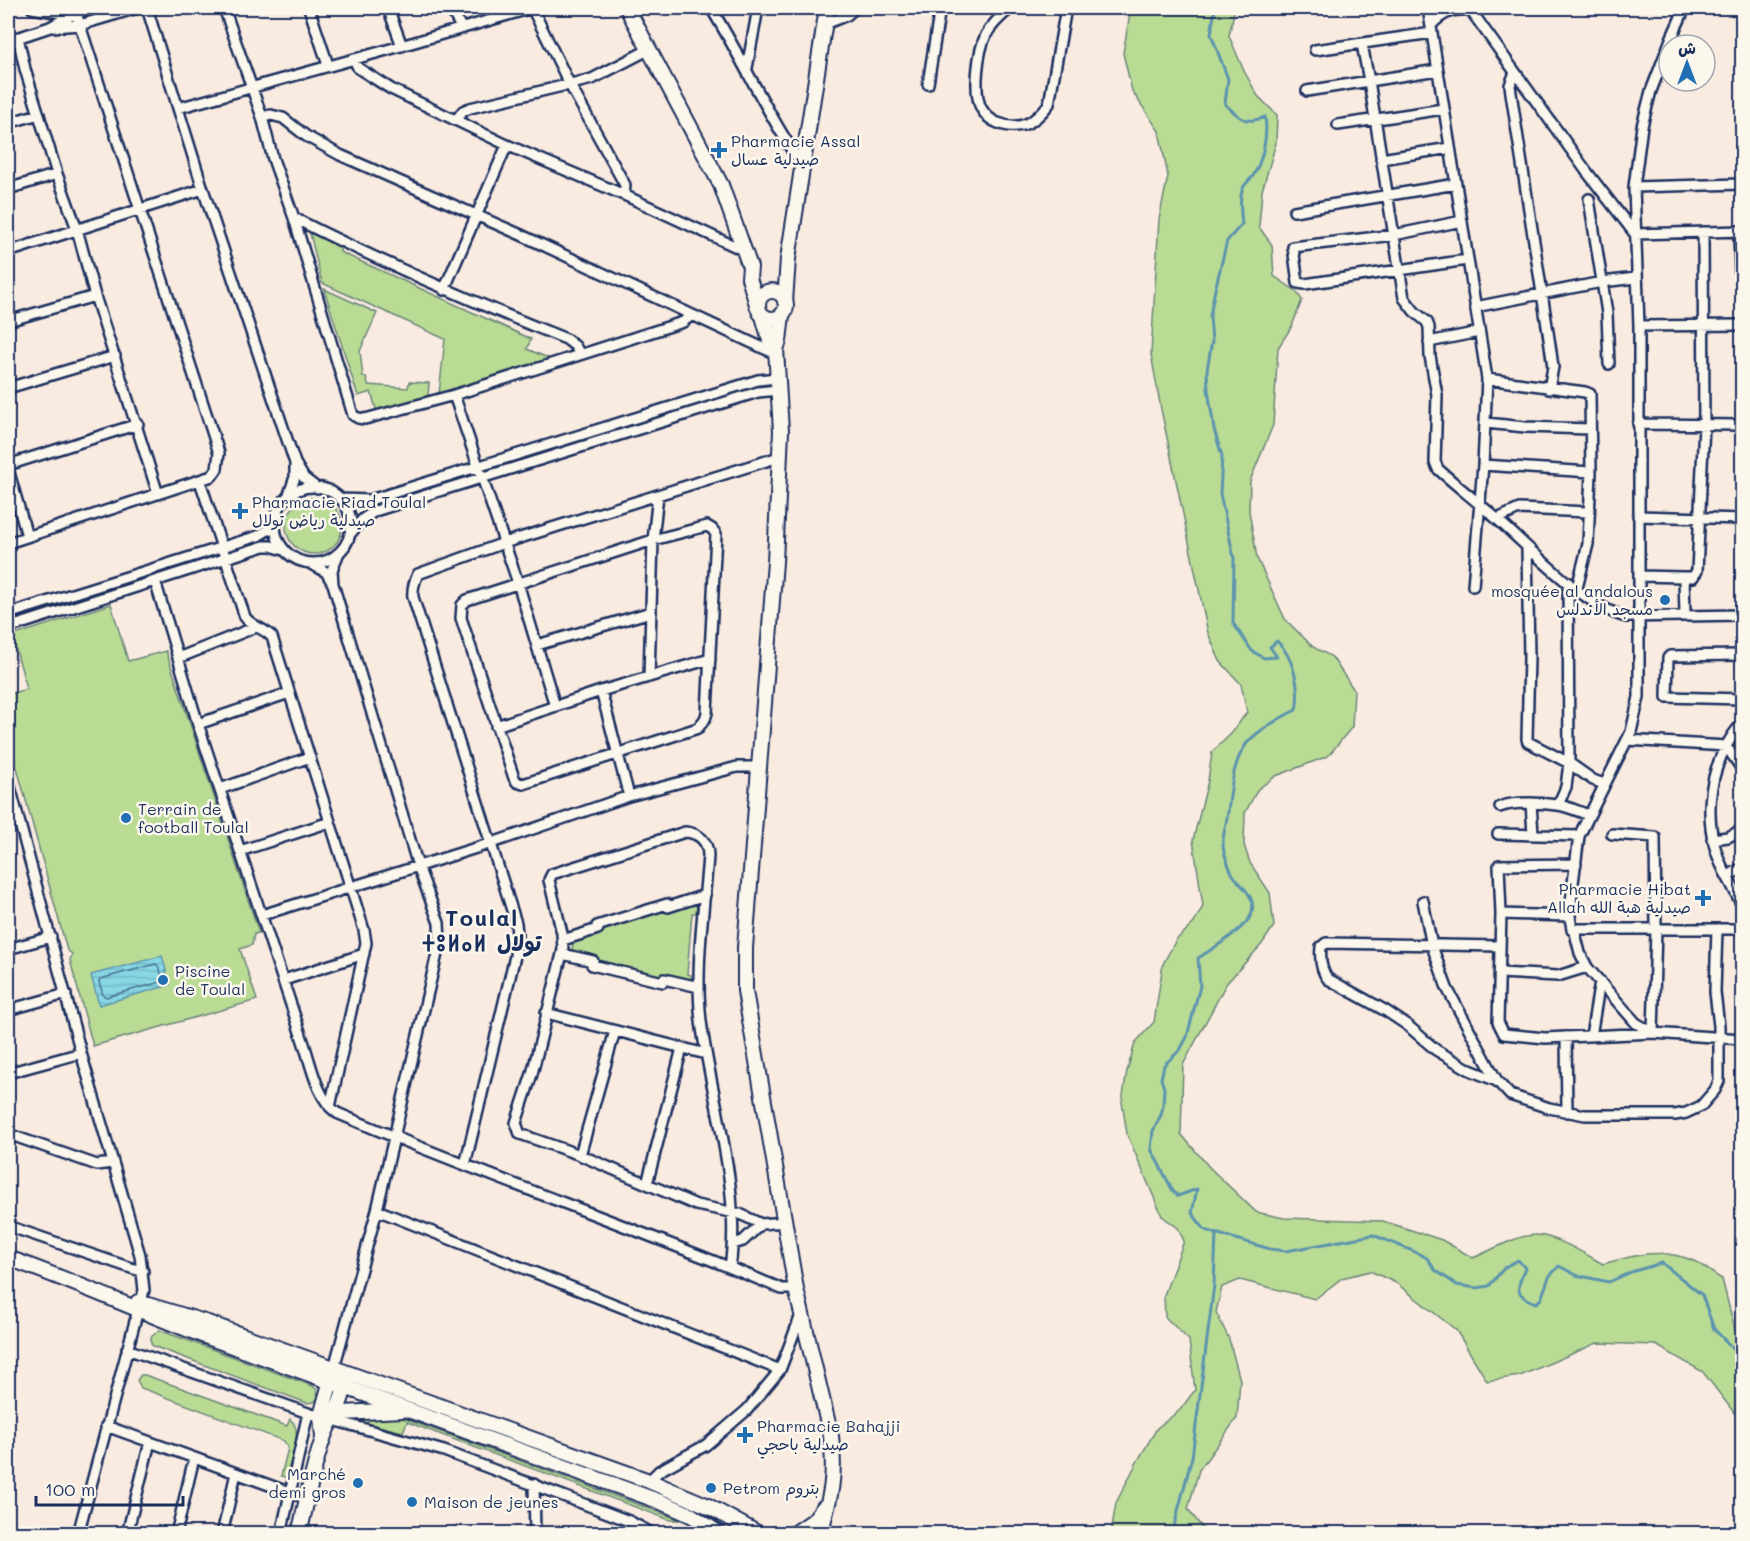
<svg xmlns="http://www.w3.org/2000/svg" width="1750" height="1541" viewBox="0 0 1750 1541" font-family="Mali,'Playpen Sans Arabic','Noto Sans Tifinagh',sans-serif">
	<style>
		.green { fill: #badb94; stroke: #6a8579; stroke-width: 1.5 }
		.water { fill: url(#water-rules); stroke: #5c94ae; stroke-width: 1.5 }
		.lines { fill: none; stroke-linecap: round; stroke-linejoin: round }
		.shore { stroke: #477294; stroke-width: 1.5 }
		.stream { stroke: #5c94ae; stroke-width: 3 }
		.street-casing { stroke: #1b2f5e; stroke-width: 14 }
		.secondary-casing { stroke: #1b2f5e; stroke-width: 18 }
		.street { stroke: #fbf7ec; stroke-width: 9 }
		.secondary { stroke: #fbf7ec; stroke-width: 14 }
		.poi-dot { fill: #1f6fb2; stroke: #fbf7ec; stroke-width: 2 }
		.labels { text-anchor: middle; stroke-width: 5; stroke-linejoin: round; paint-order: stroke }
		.poi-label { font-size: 16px; fill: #1b2f5e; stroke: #fbf7ec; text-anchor: start }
		.district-label { font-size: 22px; font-weight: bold; letter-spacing: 1.5px; fill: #1b2f5e; stroke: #fbf7ec }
	</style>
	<defs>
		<pattern id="water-rules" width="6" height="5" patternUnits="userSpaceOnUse" patternTransform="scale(1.5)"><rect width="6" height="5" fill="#88d7e4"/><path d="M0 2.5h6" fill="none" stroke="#75b9c6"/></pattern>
	</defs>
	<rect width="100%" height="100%" fill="#faebe1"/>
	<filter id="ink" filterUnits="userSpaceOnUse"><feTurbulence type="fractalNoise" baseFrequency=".0167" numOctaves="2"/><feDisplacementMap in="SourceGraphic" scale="12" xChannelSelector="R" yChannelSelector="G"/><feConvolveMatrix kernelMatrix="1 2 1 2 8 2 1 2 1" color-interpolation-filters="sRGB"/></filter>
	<g filter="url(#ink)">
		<!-- green -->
		<path class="green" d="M1131,8H1235L1229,36L1244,71L1258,96L1277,115L1276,143L1262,191L1259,227L1272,245L1274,276L1296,291L1302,300L1292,326L1278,348L1273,425L1250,481L1249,511L1257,558L1285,619L1313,647L1332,657L1354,690L1352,727L1328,756L1276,776L1258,789L1245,813L1244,845L1250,863L1270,893L1274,926L1262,944L1226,984L1183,1065L1181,1134L1210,1168L1256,1212L1284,1218L1383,1221L1442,1240L1473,1258C1490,1251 1517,1235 1535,1235C1553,1234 1587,1255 1603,1264C1635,1255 1662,1247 1694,1261C1704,1266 1713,1274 1722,1279L1735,1330L1742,1336V1423L1703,1372L1656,1345L1597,1343L1520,1376L1487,1381L1456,1330L1396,1283L1370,1271L1342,1278L1315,1299L1240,1280L1222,1287L1216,1312L1229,1339L1240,1380L1237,1418L1199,1470L1188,1509L1206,1533H1111L1116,1503L1137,1462L1157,1428L1180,1410L1195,1390L1189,1340L1165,1317L1164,1295L1184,1241L1178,1228L1162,1216L1127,1134L1122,1102L1127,1071L1135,1043L1154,1022L1163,964L1176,940L1194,923L1203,906L1193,840L1208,781L1212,752L1231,734L1247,712L1241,684L1220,661L1208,633L1161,409L1151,354L1159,219L1168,176L1159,131L1132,91L1123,53Z
			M310,233L341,247L340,252L531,339L527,349L550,359L439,394L445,339L322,283Z
			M324,289L377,313L360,351L363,377H366L368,385L408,388L409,382L429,383L428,396L377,412L371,392L358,396Z
			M286 526a28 28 0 1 1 56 0a28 28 0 1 1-56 0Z
			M111,604L128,661L166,651L259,933L254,934L252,945L240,949L257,1000L93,1046L70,960L72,954L67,950L8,735V694L27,689L12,636Z
			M697,902L696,913H692L687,974L691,975V982C650,977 610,968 571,953L574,940C613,922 654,909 697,902Z
			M159,1330L313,1386L317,1390L318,1398L314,1402L307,1403L153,1346L151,1344V1337Z
			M141,1375H145L287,1426L290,1419C305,1431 290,1461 286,1477L281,1476L288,1448L284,1441L141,1388L137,1380Z
			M394,1416L406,1419L680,1520H670L407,1422L403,1432L346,1418Z"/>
		<!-- water -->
		<path class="water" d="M162,956L170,985L99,1005L91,975Z"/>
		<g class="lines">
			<!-- shore -->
			<path class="shore" d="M156,964C160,967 163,977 161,982L106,997L103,995L99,982L100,979Z"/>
			<!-- stream -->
			<path class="stream" d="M1215,8L1211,34L1228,79L1225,104C1240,118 1244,125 1265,117C1268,136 1263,159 1253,176C1249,181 1243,185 1242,191C1239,201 1241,213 1242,224L1227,241L1214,294L1210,316L1212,341L1207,370L1208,389L1214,429L1222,456L1220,494L1234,558L1233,623L1252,651L1264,658L1277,657L1270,647L1277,641C1293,656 1301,688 1296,710C1283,716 1256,732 1247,743C1231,764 1231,794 1227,818C1226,826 1222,837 1223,845C1223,853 1228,864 1231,871C1237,885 1259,895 1251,915C1246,929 1211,950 1198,958L1200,986L1187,1037L1180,1050L1164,1065L1161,1079L1164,1088L1163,1106L1161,1115L1153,1131L1151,1149L1173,1191L1178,1196L1197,1189L1192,1213L1205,1230L1270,1249L1286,1251L1373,1235L1413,1251L1427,1258L1435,1270L1457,1285L1477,1288L1489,1286L1505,1267L1518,1260L1525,1268C1517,1288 1513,1295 1536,1303L1541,1299L1549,1277L1559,1266L1576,1275L1609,1282L1631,1272L1662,1263L1702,1295L1714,1329L1742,1358
				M1172,1534L1192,1457L1214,1285L1216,1234"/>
			<!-- street casing -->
			<g class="street-casing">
				<path id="street" d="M147,8L203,189L295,463
					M224,8L262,117L273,159L294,218L353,415L358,418L365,419L454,395L683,322L692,315
					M309,8L328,65
					M388,8L402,46
					M450,8L461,27
					M532,8L570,85L625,185L624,195
					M711,8C743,60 768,116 803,167
					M1011,8C1002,15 992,24 986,35C978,51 973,91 981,108C985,115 990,120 998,123C1021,132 1035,122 1049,104L1066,8
					M1428,8L1487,379L1483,465L1473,586
					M1469,8L1587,172L1635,234L1742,231
					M1685,8L1671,39L1651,91L1642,126L1634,187L1639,326V697L1631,732L1579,836L1572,891L1570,916L1572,930L1574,929L1580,953L1587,967L1636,1023L1653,1033L1742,1039
					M1738,8L1742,22
					M825,24L847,15L855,8
					M1431,25C1444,12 1452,9 1470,10
					M53,27L80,25L137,8
					M18,37L25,69L57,174L77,229L95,296L158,494
					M8,41L50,27L76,13L94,8
					M1362,44L1369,81L1404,298L1414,311L1427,322L1429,327L1430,356L1437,395L1435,462L1438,469C1458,487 1479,503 1498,520C1532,550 1584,606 1626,617L1742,615
					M1315,50L1432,33
					M354,59L358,68L391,89L507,145L624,195L745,251
					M747,68L758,8
					M1515,72L1510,85L1511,93L1550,345L1553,367L1549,389
					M928,84L940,8
					M1307,91L1437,70
					M178,108L387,50L532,8
					M262,117L271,115L283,118L306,136L340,155L519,234L776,354
					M456,120L463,111L470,108L592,79L648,50
					M8,123L39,114
					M1338,125L1443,109
					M1381,159L1450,148
					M1634,187L1742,184
					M8,189L57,174
					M1589,199L1607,313L1609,364
					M1294,211L1456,184
					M294,218C383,263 473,302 566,339L575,346L580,354
					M1462,221L1394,235L1293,247L1298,283L1305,284L1467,260
					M1739,231L1740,276L1742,285
					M8,252L203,189
					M444,290L507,145
					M1475,307L1602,282L1636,278
					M8,321L95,296
					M1639,326L1742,325
					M1429,342L1479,332
					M1487,379L1585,392L1590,394L1591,472L1588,544L1577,588
					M8,388L115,356
					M454,395L518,583L555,706
					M1486,423L1525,427L1590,429
					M1638,424L1742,425
					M8,465L138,424
					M1483,465L1591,472
					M8,469L27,536
					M200,481L245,617C252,627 264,628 272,637L364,930L366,943L330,1107
					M275 525a38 38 0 1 1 76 0a38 38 0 1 1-76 0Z
					M288,497L295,477V463L304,478L317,488
					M340,499L370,500L758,380L777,378
					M1638,516L1742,519
					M1497,519L1519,509L1589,512
					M707,526L712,529L716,534L707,713L705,719L698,728L523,784L517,782L514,778L461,618L462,605L467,600L653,540Z
					M350,534L363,519L375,511L758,392L778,390
					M8,543L212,476L217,469L219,453L76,13H61L32,8
					M1527,548L1529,657L1527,739L1528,742L1569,763L1593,780L1604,784
					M311,564L326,572L333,584L332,570L338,555
					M1639,576L1684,577
					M155,581L198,724L305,1047C312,1069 318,1099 337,1113C484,1176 635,1227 782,1289H796
					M333,584L418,866L439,923L440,941L377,1210L334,1368
					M8,614L258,536L271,528L276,519
					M1685,615L1684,577H1693L1697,571L1704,425L1703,232
					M8,628L264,546H271L284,550
					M537,645L651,612
					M1742,655L1670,656L1668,658L1667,697L1742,699
					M178,658L256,627
					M649,677L653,540L658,495
					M601,691L629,796
					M1742,723C1704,768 1700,830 1729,880C1734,888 1737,897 1742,905
					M198,724L289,693
					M496,726L601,691L710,659
					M1627,740L1726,746L1742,769
					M8,779L81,1053L140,1255L144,1290L141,1302
					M220,789L310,757
					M1531,803L1533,834
					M1558,805L1566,787L1569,763L1568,582
					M1500,807C1513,801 1543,803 1557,805C1568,806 1579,812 1589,815
					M1498,834L1579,836
					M1712,839L1728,837L1742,830
					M240,851L330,822
					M1576,864L1499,865L1501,914L1498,1022L1504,1034L1545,1038L1653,1033L1656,929L1655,837L1612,834
					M1728,876L1742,868
					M1423,901L1432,946L1447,988L1497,1081L1510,1095L1549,1108L1585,1115H1675L1686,1113L1701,1106L1715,1090L1719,1081V1026L1715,992L1717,929
					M1501,914L1570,916
					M262,915L492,843L629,796L737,767H760
					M1574,929H1742
					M563,940L598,929L597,926L667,904L668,907L705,895
					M8,949L51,937
					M562,954L593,961L592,965L663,982L664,979L699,987
					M1500,973L1558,976L1587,967
					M284,980L364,954
					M8,1010L66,994
					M546,1013L706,1054
					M1591,1036L1600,981
					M1566,1037L1567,1112
					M8,1073L81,1053
					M1497,1081L1470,1070L1436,1050L1407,1025L1386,1011L1328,979C1321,971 1320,957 1321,947L1326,943L1500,946
					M8,1134L97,1165L112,1163
					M580,1155L615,1031
					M465,1165L515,956L517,934L516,923L413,597C412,588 414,582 418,574L504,543L779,457
					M647,1184L682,1048
					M377,1210L780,1370
					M8,1226L134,1269L143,1271
					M733,1244L743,1241L761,1224
					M730,1267C742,1188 711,1099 701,1021C695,966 704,910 708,856C708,841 699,833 685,832L552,874L549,880L562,933L563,950L532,1074L516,1123L520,1134L580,1155L696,1205L740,1214L761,1224L785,1222
					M127,1349L308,1413L444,1451L629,1521L653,1534
					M106,1426L308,1499
					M649,1481L659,1471L706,1445L747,1410L780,1370L801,1315
					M534,1484L535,1534
					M78,1534L138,1310
					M127,1534L150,1442
					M176,1534L194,1458
					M222,1534L236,1473
					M281,1534L308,1413"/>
			</g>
			<!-- secondary casing -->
			<g class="secondary-casing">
				<path id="secondary" d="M627,8L721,185L750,267L749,278L758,308
					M758 305a14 14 0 1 1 28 0a14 14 0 1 1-28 0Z
					M785,302L788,259L827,8
					M782,315L779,341L776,349L781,431L775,562L745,948V991L796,1289L831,1436C836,1477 831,1495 820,1534
					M763,316L771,344L776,349
					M8,1258C73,1281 137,1310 202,1335L661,1502L691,1515L720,1534
					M138,1302L208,1323L649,1481L706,1505L759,1534
					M335,1416L343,1413L402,1410
					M323,1437L321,1416L333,1373
					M299,1534C307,1502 312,1469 323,1439C330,1417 344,1404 346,1378
					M794,1534L813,1521L824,1507"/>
			</g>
			<!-- street -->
			<use href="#street" class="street"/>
			<!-- secondary -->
			<use href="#secondary" class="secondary"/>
		</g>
	</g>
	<!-- markers -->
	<g class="poi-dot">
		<path d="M716 141h6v6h6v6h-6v6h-6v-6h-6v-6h6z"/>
		<path d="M237 502h6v6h6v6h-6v6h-6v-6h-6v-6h6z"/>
		<circle cx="1665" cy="600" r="6"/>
		<circle cx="126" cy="818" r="6"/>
		<path d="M1700 889h6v6h6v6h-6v6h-6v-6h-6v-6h6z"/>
		<circle cx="163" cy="980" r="6"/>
		<path d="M742 1426h6v6h6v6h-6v6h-6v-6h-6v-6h6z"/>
		<circle cx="358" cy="1483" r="6"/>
		<circle cx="711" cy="1488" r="6"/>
		<circle cx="412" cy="1502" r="6"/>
	</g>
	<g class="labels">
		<!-- poi labels -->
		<g class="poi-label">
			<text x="731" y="147">Pharmacie Assal<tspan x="731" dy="18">صيدلية عسال</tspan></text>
			<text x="252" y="508">Pharmacie Riad Toulal<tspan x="252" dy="18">صيدلية رياض تولال</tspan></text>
			<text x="1653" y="597" text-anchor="end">mosquée al andalous<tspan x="1653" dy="18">مسجد الأندلس</tspan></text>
			<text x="138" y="815">Terrain de<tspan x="138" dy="18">football Toulal</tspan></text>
			<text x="1691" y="895" text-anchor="end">Pharmacie Hibat<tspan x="1691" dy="18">Allah صيدلية هبة الله</tspan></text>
			<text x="175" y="977">Piscine<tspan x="175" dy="18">de Toulal</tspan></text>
			<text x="757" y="1432">Pharmacie Bahajji<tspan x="757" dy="18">صيدلية باحجي</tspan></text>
			<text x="346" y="1480" text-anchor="end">Marché<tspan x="346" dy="18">demi gros</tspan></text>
			<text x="723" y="1494">Petrom بتروم</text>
			<text x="424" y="1508">Maison de jeunes</text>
		</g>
		<!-- district labels -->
		<g class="district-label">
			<text x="482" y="926">Toulal<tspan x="482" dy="25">ⵜⵓⵍⴰⵍ تولال</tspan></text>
		</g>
	</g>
	<!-- margin -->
	<rect width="1750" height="1541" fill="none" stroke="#fbf7ec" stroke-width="30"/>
	<rect x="15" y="15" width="1720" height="1511" fill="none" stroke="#1b2f5e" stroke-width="2" filter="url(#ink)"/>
	<!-- north arrow -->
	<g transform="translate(1687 63)"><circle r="28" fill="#fbf7ec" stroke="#a1a7b3" stroke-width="1.5"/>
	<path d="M0-4.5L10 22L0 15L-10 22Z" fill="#1f6fb2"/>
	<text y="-9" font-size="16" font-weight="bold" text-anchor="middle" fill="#1b2f5e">ش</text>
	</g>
	<!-- scale -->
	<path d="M36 1496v9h147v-9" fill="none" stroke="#1b2f5e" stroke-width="3"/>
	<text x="45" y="1496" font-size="18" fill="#1b2f5e" stroke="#fbf7ec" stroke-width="4.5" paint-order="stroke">100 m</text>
</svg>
